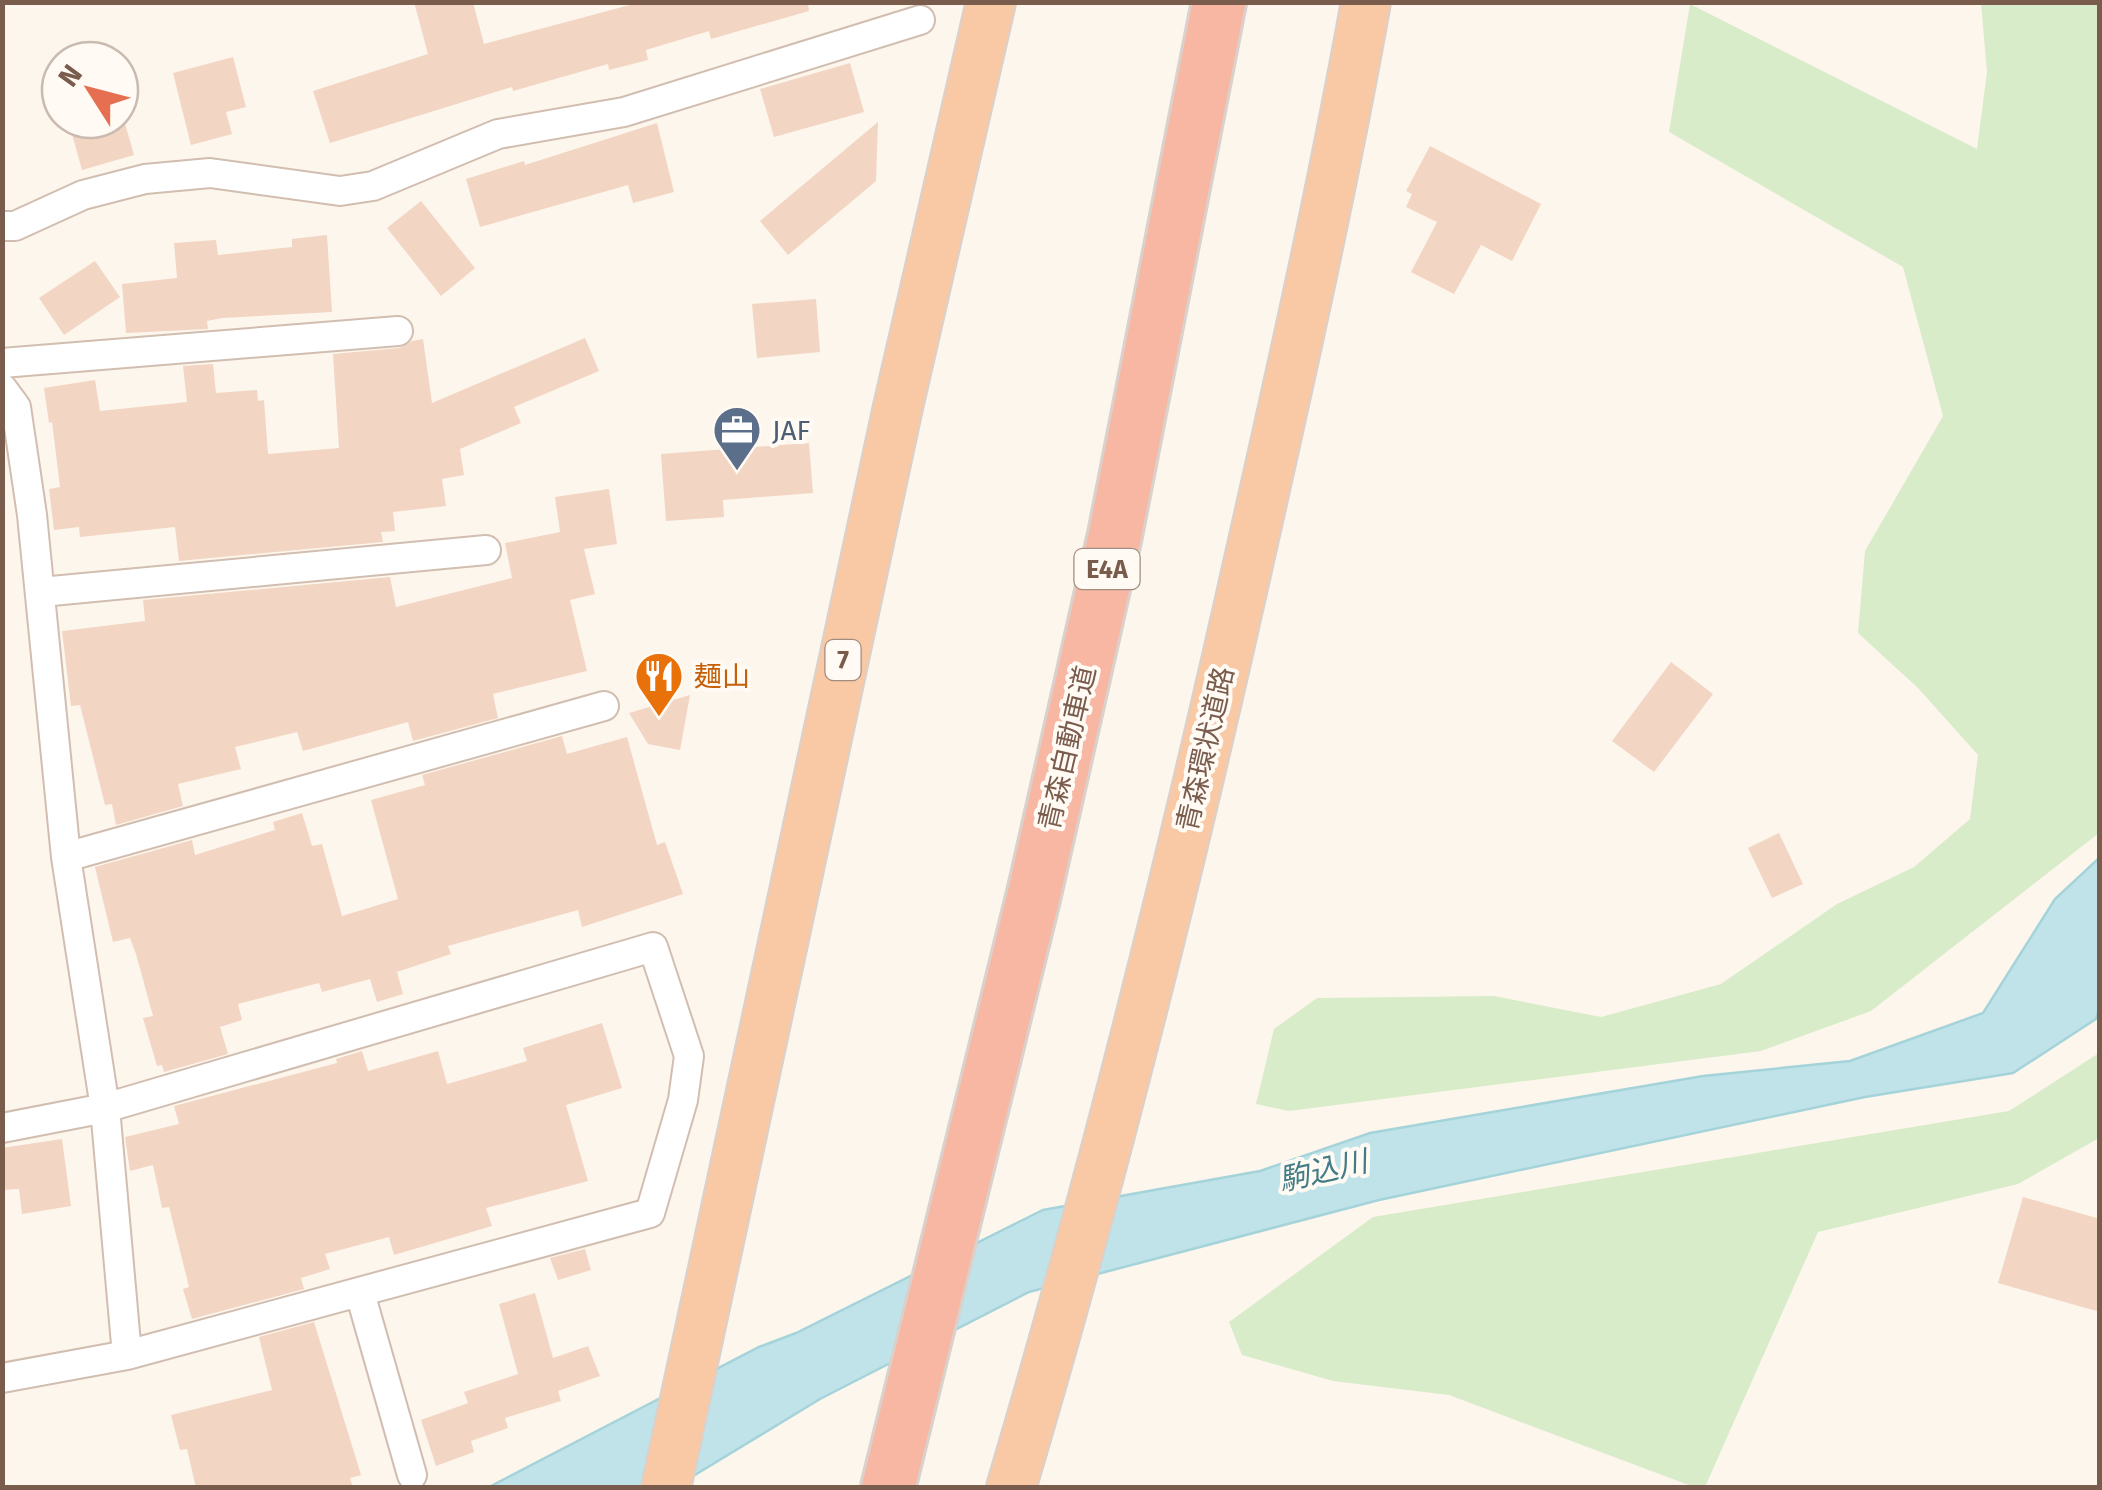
<svg xmlns="http://www.w3.org/2000/svg" width="2102" height="1490" viewBox="0 0 2102 1490" font-family="'Fira Sans','Noto Sans JP',sans-serif">
	<style>
		.green { fill: #d8ecc9 }
		.water { fill: #bfe3e8; stroke: #a5d3da; stroke-width: 2.5 }
		.building { fill: #f3d5c3 }
		.lines { fill: none; stroke-linecap: round; stroke-linejoin: round }
		.minor-casing { stroke: #d1beb0; stroke-width: 32 }
		.trunk-casing { stroke: #dad1cd; stroke-width: 52 }
		.motorway-casing { stroke: #dad1cd; stroke-width: 58 }
		.minor { stroke: #fff; stroke-width: 28 }
		.trunk { stroke: #f9c8a4; stroke-width: 48 }
		.motorway { stroke: #f7b7a3; stroke-width: 52 }
		.labels { text-anchor: middle; stroke-width: 8; stroke-linejoin: round; paint-order: stroke }
		.shield { fill: #fffaf3; stroke: #a28b7f; stroke-width: 2.5 }
		.shield-label { font-size: 25px; font-weight: bold; fill: #7a5c4d }
		.service-label { font-size: 28px; fill: #4e5e75; stroke: #fffaf3; text-anchor: start }
		.food-label { font-size: 28px; fill: #c56008; stroke: #fffaf3; text-anchor: start }
		.street-label { font-size: 28px; fill: #7a5c4d; stroke: #fffaf3 }
		.water-label { font-size: 30px; font-style: italic; fill: #437c86; stroke: #fffaf3 }
	</style>
	<rect width="100%" height="100%" fill="#fdf6ec"/>
	<!-- green -->
	<path class="green" d="M1981,3H2099V833L1871,1011L1761,1051L1289,1111L1256,1104L1274,1029L1317,998L1494,996L1601,1017L1721,984L1837,904L1914,867L1970,819L1978,755L1918,688L1858,633L1865,551L1943,416L1903,267L1669,132L1690,4L1977,149L1987,72Z
		M2099,1053V1138L2018,1184L1818,1232L1705,1487H1694L1449,1395L1333,1381L1242,1355L1229,1322L1373,1217L2009,1111Z"/>
	<!-- water -->
	<path class="water" d="M2099,858V1010L2096,1019L2013,1073L1865,1097L1379,1200L1029,1292L820,1399L675,1487L487,1488L759,1347L796,1333L1043,1210L1260,1171L1370,1133L1703,1076L1850,1061L1983,1013L2055,899Z"/>
	<!-- building -->
	<path class="building" d="M414,2H473L484,44L641,2H808L809,11L711,39L709,31L646,50L648,60L609,70L608,64L513,91L512,87L330,143L313,91L428,54Z
		M233,57L246,107L226,112L232,134L191,145L173,73Z
		M850,63L864,112L774,137L760,89Z
		M68,120H124L134,155L82,170Z
		M878,122L876,181L788,255L760,221Z
		M657,123L674,192L633,203L628,185L480,227L466,179L524,161L525,165Z
		M1430,146L1541,204L1512,261L1481,245L1454,294L1411,272L1437,222L1406,207L1412,194L1406,191Z
		M421,201L475,268L441,296L387,228Z
		M327,235L332,312L222,318L207,321L208,329L126,333L122,284L177,278L174,243L216,240L218,255L292,247V239Z
		M95,261L120,297L64,335L39,298Z
		M816,299L820,352L757,358L752,304Z
		M585,338L599,371L514,407L521,423L460,449L464,475L442,479L446,506L393,512L395,531L381,532L383,542L179,561L175,527L80,537L79,527L54,530L49,489L60,487L52,422L49,423L44,388L95,380L100,411L187,402L183,366L213,364L216,393L257,390L258,401L264,400L268,454L339,448L333,354L399,348L412,341L423,339L432,403Z
		M809,443L813,493L723,500L724,517L666,521L661,454Z
		M609,489L617,544L584,549L595,594L570,600L587,671L493,694L498,718L413,741L408,722L303,751L297,732L235,747L241,769L178,784L183,806L116,825L112,804L105,805L80,705L71,706L62,631L145,621L143,600L390,577L396,607L512,578L505,543L560,532L555,497Z
		M1671,662L1713,694L1654,772L1612,741Z
		M690,695L680,750L648,744L629,713Z
		M562,736L567,754L627,737L657,845L665,842L683,894L582,927L578,910L448,946L451,954L397,972L403,994L377,1002L370,979L322,992L319,983L238,1004L242,1020L220,1027L228,1054L164,1072L162,1065L157,1066L143,1018L153,1016L136,954L130,938L113,942L95,867L192,840L195,855L275,830L273,822L302,813L312,846L322,844L342,916L398,899L371,800L425,785L422,775Z
		M1779,833L1803,884L1772,898L1748,848Z
		M602,1023L622,1088L566,1105L588,1181L486,1208L492,1226L394,1255L389,1237L325,1254L330,1269L301,1278L304,1289L192,1319L183,1289L189,1287L169,1207L162,1208L153,1165L130,1171L125,1137L179,1124L174,1106L337,1063L336,1059L362,1051L368,1071L438,1051L447,1084L527,1061L523,1048Z
		M62,1139L71,1206L22,1214L19,1189L2,1190V1148Z
		M2023,1197L2100,1219V1312L1998,1283Z
		M585,1249L591,1270L558,1280L550,1258Z
		M535,1293L553,1358L588,1346L600,1376L558,1391L561,1401L505,1418L508,1428L471,1441L474,1452L436,1466L421,1420L468,1403L464,1392L518,1374L499,1304Z
		M314,1322L361,1475L350,1478L353,1488H196L187,1449L180,1450L171,1415L272,1390L259,1337Z"/>
	<g class="lines">
		<!-- minor casing -->
		<g class="minor-casing">
			<path id="minor" d="M2,226H15L83,195L145,179L210,173L340,191L373,186L498,134L624,112L920,20
				M2,363L398,331
				M2,388L16,407L32,515L66,857L105,1108L127,1355L650,1213L683,1100L689,1056L653,947L105,1108L2,1128
				M41,592L486,550
				M66,857L604,706
				M360,1293L412,1475
				M2,1378L127,1355"/>
		</g>
		<!-- trunk casing -->
		<g class="trunk-casing">
			<path id="trunk" d="M666,1488L898,407L991,2
				M1011,1488C1103,1179 1181,865 1251,551C1292,369 1333,186 1366,2"/>
		</g>
		<!-- motorway casing -->
		<g class="motorway-casing">
			<path id="motorway" d="M888,1488L1034,894L1115,535L1219,2"/>
		</g>
		<!-- minor -->
		<use href="#minor" class="minor"/>
		<!-- trunk -->
		<use href="#trunk" class="trunk"/>
		<!-- motorway -->
		<use href="#motorway" class="motorway"/>
	</g>
	<!-- icons -->
	<defs>
		<g id="office-pin" transform="scale(2.5)"><path d="M0 17L-7.5 6A9.5 9.5 0 1 1 7.5 6Z" fill="#5c6f8a" stroke="#fffaf3"/><path d="M-6-3h4V-5.5h4V-3h4V5H-6ZM-1-4.5V-3h2v-1.5ZM-6 0V1H6V0Z" fill="#fff"/></g>
		<g id="restaurant-pin" transform="scale(2.5)"><path d="M0 17L-7.5 6A9.5 9.5 0 1 1 7.5 6Z" fill="#e8710a" stroke="#fffaf3"/><path d="M-5-6h1v4h1v-4h1v4h1v-4h1v5L-1.5 .5V6h-2V.5L-5-1ZM5-6V6H3V1.5H1.5Q1.5-4 5-6Z" fill="#fff"/></g>
	</defs>
	<g fill-rule="evenodd">
		<use href="#office-pin" x="737" y="430"/>
		<use href="#restaurant-pin" x="659" y="676"/>
	</g>
	<g class="labels">
		<!-- shield labels -->
		<g class="shield">
			<rect x="1074.5" y="549" width="65" height="40" rx="8"/>
			<rect x="825.5" y="640" width="35" height="40" rx="8"/>
		</g>
		<g class="shield-label">
			<text x="1107" y="578">E4A</text>
			<text x="843" y="669">7</text>
		</g>
		<!-- service labels -->
		<g class="service-label">
			<text x="772" y="440">JAF</text>
		</g>
		<!-- food labels -->
		<g class="food-label">
			<text x="694" y="686">麺山</text>
		</g>
		<!-- street labels -->
		<g class="street-label">
			<text transform="translate(1067 748) rotate(-77)" y="10">青森自動車道</text>
			<text transform="translate(1205 749) rotate(-77)" y="10">青森環状道路</text>
		</g>
		<!-- water labels -->
		<g class="water-label">
			<text transform="translate(1323 1171) rotate(-13)" y="10">駒込川</text>
		</g>
	</g>
	<!-- border -->
	<rect width="2102" height="1490" fill="none" stroke="#7a5c4d" stroke-width="10"/>
	<!-- north arrow -->
	<g transform="translate(90 90) rotate(306)"><circle r="48" fill="#fffaf3" stroke="#cabbb1" stroke-width="2.5"/>
	<path d="M0-8L18 38L0 25L-18 38Z" fill="#e76f51"/>
	<text y="-15" font-size="28" font-weight="bold" text-anchor="middle" fill="#7a5c4d">N</text>
	</g>
</svg>
